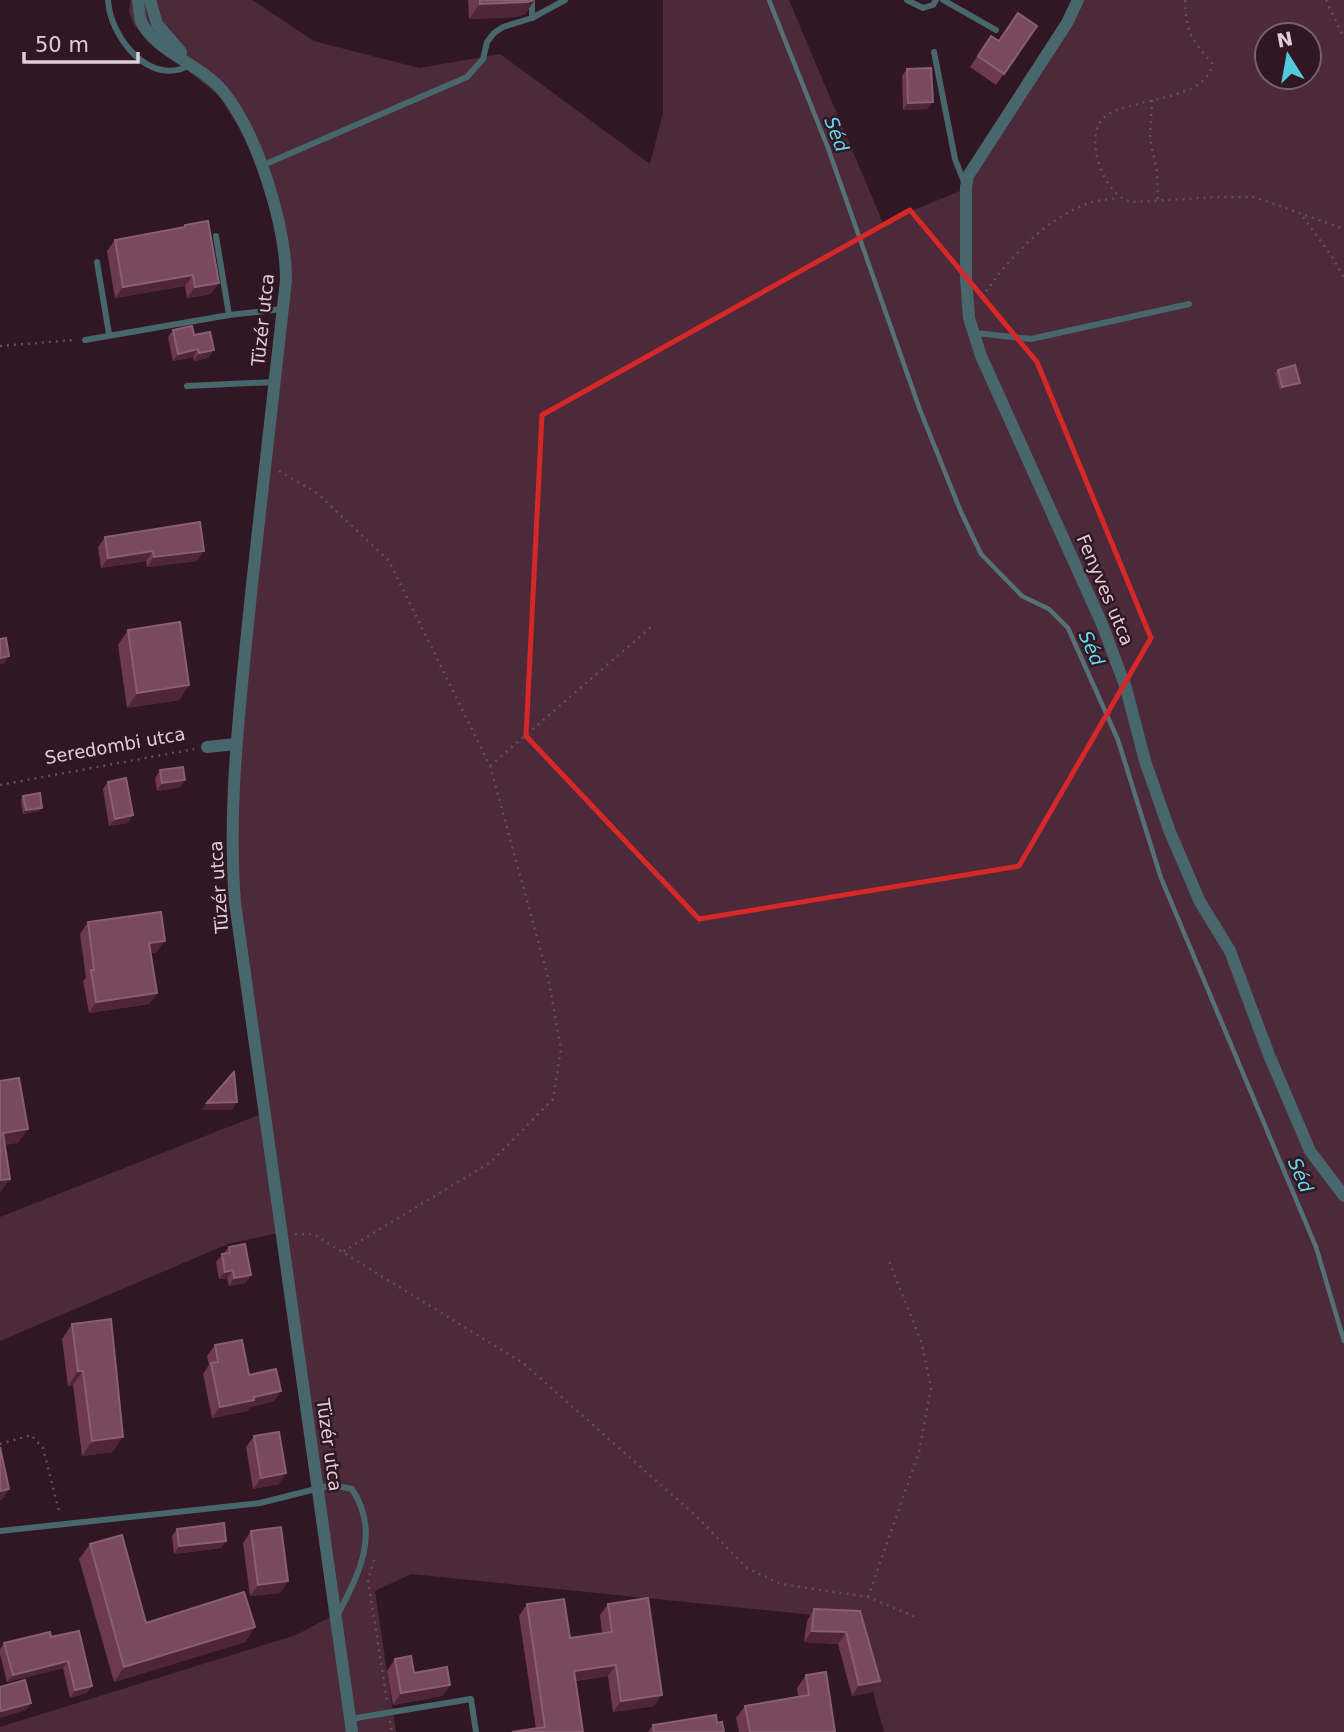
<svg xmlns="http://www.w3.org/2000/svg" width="1344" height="1732" viewBox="0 0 1344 1732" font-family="'DejaVu Sans',sans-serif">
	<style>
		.green { fill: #4c2a3a; fill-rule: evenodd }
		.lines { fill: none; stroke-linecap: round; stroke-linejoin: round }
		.stream { stroke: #557076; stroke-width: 4.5 }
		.path { stroke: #654e59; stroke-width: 2.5; stroke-dasharray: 2 5; stroke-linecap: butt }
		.lane { stroke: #47676c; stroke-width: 6 }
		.street { stroke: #47676c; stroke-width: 12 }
		.wall { fill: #6d3952 }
		.shaded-wall { fill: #4f2539 }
		.building { fill: #794960; stroke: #895e72; stroke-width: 2 }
		.marked { fill: none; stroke: #d62828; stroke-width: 5; stroke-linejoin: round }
		.labels { text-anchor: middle; stroke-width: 5; stroke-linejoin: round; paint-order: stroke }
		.street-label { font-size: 18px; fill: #e0ced5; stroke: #301723 }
		.water-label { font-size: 19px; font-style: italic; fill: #5dddf0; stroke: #301723 }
	</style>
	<rect width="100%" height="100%" fill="#301723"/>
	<!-- green -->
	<path class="green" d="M130,0H252L314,41L419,68L500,54L650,164L663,113V0H789L883,223L967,188L1080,0H1344V1732H884L853,1619L411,1574L375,1591L396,1732H0V1727L296,1635L334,1615L278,1233L228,1244L0,1341V1217L261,1114L228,854L285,280L270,193L241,131L219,96L134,26L129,12ZM1267,35H1309V77H1267Z"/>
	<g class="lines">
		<!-- stream -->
		<path class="stream" d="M769,0L828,148L920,410L961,512L981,554L1022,596L1049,609L1068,628L1118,740L1161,878L1316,1247L1344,1341"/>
		<!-- path -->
		<path class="path" d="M1185,0C1186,33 1191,39 1212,63C1210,100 1133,98 1107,115C1080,133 1104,199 1133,202L1217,197H1254L1344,229
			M1326,0L1344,38
			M1152,100L1150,139L1157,172L1158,201
			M1303,217L1333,258L1344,278
			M982,297C1008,259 1046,217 1092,202C1101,200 1110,199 1119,198
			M0,346L74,340
			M279,471L317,493L389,561L490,766L548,977L561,1049L553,1099L491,1162L342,1252
			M490,766L651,627
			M0,785L194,749
			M295,1234H313L523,1363L696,1516L747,1568L781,1584L868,1597L918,1618
			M0,1444L31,1435L43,1448L60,1515
			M374,1560L368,1580L387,1701
			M868,1597L919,1452L931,1388L922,1344L889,1261
			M390,1721L392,1732"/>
		<!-- lane -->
		<path class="lane" d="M108,0C110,37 150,88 190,65
			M532,0V18
			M907,0L923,8L933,5L936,0
			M943,0L996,30
			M934,52L955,159L964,182
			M261,166L467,77L483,59L487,42L494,33L503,27L532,18L565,0
			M216,236L229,315
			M97,262L109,334
			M975,333L1031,339L1189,304
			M85,340L229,315L283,309
			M187,386L274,382
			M0,1531L260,1503L332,1485L352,1489C381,1533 359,1574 337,1616
			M350,1719L471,1699L476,1732"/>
		<!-- street -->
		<path class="street" d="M138,0C139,7 139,15 141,21C153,50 201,65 222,90C257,132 286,225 286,280C273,397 259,515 247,633C238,723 228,813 235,903L352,1732
			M150,0L157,24L181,52
			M1078,0L1067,23L968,176L966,187V277L969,318L981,356L1102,624L1126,688L1145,761L1170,832L1200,902L1230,951L1269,1055L1310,1151L1344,1196
			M207,747L236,744"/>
	</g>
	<!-- wall -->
	<path class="wall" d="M468,0H535L525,14L516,17L469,19Z
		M1037,26L996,85L970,67L991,36L998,41Z
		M907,69L928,109L903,110L902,76Z
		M185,225L211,294L187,298L185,286L115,298L107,251L115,240L183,228Z
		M173,330L194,335L214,350L208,358L194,361L193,357L173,361L168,337Z
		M1278,370L1300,383L1297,386L1280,391L1275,373Z
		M105,537L197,561L147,567L146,561L101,568L98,547Z
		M128,630L189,685L179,700L127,708L118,645Z
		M160,770L180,787L157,791L155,778Z
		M108,782L128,823L109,826L103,789Z
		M23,796L39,811L23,814L21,800Z
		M88,922L157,952L151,953L157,993L149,1004L89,1013L83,981L86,978L80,934Z
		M229,1247L251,1275L245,1283L229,1286L227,1278L219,1279L216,1262Z
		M72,1324L113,1452L82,1456L73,1385L68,1386L62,1339Z
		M215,1345L249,1375L281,1391L274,1401L250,1407L247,1411L212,1418L203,1374L209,1365L207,1356Z
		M254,1436L279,1484L253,1489L246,1447Z
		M177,1529L226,1541L221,1548L174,1554L172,1536Z
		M251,1531L288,1581L280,1593L250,1596L243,1543Z
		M90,1544L146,1623L255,1627L245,1642L114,1682L79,1559Z
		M527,1604L570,1638L602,1633L600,1615L608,1604L654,1706L613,1712L608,1676L576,1681L583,1732L536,1729L519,1616Z
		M814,1609L860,1611L872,1692L852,1696L838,1644L804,1642L807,1621Z
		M79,1631L87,1693L70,1698L63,1668L7,1682L0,1654V1649L4,1643L51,1637Z
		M395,1659L414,1673L450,1685L442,1696L393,1705L387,1671Z
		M806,1675L835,1732H739L736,1718L745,1706L798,1696L797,1688Z
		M717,1723L724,1732H648L653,1725Z"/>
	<!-- shaded-wall -->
	<path class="shaded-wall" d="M535,0L525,14L516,17L469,19L480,4Z
		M933,102L928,109L903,110L908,103Z
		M193,275L185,286L115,298L123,287Z
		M219,283L211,294L187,298L195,287Z
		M198,349L193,357L173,361L178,354Z
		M214,350L208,358L194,361L199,353Z
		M1300,383L1297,386L1280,391L1282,387Z
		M153,551L146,561L101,568L108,558Z
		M204,551L197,561L147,567L154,557Z
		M9,656L4,664H0V658Z
		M189,685L179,700L127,708L137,693Z
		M185,780L180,787L157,791L162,783Z
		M42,808L39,811L23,814L26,810Z
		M133,815L128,823L109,826L115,819Z
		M165,941L157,952L141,955L149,943Z
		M157,993L149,1004L89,1013L96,1002Z
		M237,1102L232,1110H202L207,1103Z
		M28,1129L18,1143L0,1146L3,1133Z
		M10,1179L0,1193V1180Z
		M233,1270L227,1278L219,1279L225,1272Z
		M251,1275L245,1283L229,1286L234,1278Z
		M78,1371H83L73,1385L68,1386Z
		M281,1391L274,1401L250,1407L247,1411L212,1418L220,1407L254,1397Z
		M123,1437L113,1452L82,1456L92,1441Z
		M286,1473L279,1484L253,1489L261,1478Z
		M9,1489L2,1500H0V1491Z
		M226,1541L221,1548L174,1554L179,1546Z
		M288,1581L280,1593L250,1596L258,1585Z
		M255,1627L245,1642L114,1682L124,1667Z
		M812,1631L846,1632L838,1644L804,1642Z
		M68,1661L63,1668L7,1682L13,1675Z
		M616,1665L608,1676L566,1682L574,1671Z
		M880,1681L872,1692L852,1696L859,1685Z
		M450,1685L442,1696L393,1705L401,1693Z
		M92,1686L87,1693L70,1698L75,1690Z
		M662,1695L654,1706L613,1712L621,1701Z
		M31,1703L26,1710L0,1718V1713L1,1711Z"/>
	<!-- building -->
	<path class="building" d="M480,0H534L527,2L480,4Z
		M1018,13L1037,26L1004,74L978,56L991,36L999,41Z
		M931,68L933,102L908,103L907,69Z
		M208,221L219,283L195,287L193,275L123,287L115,240L185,227V225Z
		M192,326L194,335L210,332L214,350L199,353L198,349L178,354L173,330Z
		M1295,365L1300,383L1282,387L1278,370Z
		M200,522L204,551L154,557L153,551L108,558L105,537Z
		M180,622L189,685L137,693L128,630Z
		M6,638L9,656L0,658V639Z
		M183,767L185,780L162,783L160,770Z
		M126,778L133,815L115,819L108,782Z
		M40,793L42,808L26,810L23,796Z
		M161,912L165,941L149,943L157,993L96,1002L91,970H94L88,922Z
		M234,1072L237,1102L207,1103Z
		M19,1078L28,1129L3,1133L10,1179L0,1180V1081Z
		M245,1244L251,1275L234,1278L233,1270L225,1272L222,1254L230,1253L229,1247Z
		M111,1319L123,1437L92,1441L83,1371H78L72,1324Z
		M242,1340L249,1375L276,1369L281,1391L254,1397V1400L220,1407L211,1363L218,1362L215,1345Z
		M279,1432L286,1473L261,1478L254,1436Z
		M0,1447L9,1489L0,1491Z
		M224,1523L226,1541L179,1546L177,1529Z
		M281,1527L288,1581L258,1585L251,1531Z
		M122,1535L146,1623L244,1592L255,1627L124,1667L90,1544Z
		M648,1598L662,1695L621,1701L616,1665L574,1671L583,1732H512L545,1727L527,1604L564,1599L570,1638L612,1632L608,1604Z
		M814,1609L860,1611L880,1681L859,1685L846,1632L812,1631Z
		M79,1631L92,1686L75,1690L68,1661L13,1675L4,1643L50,1632L51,1637Z
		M411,1656L414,1673L447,1667L450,1685L401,1693L395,1659Z
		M826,1672L835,1732H750L745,1706L809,1695L806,1675Z
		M25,1680L31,1703L1,1711L0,1707V1687Z
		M716,1715L717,1723L722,1722L724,1732H654L653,1725Z"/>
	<!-- marked area -->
	<path class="marked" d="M910,210L1037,362L1151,638L1019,866L699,919L526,736L542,415Z"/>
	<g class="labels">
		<!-- street labels -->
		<g class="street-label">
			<text transform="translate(263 320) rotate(-84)" y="6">Tüzér utca</text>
			<text transform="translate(1105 590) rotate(67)" y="6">Fenyves utca</text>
			<text transform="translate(115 746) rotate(-10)" y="6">Seredombi utca</text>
			<text transform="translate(219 887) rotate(-94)" y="6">Tüzér utca</text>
			<text transform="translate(329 1445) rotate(82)" y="6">Tüzér utca</text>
		</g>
		<!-- water labels -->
		<g class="water-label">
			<text transform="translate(837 134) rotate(69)" y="7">Séd</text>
			<text transform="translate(1092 648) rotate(66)" y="7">Séd</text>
			<text transform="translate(1301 1175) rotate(67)" y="7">Séd</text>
		</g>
	</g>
	<!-- north arrow -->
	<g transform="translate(1288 56) rotate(349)"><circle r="33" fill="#301723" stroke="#76606a" stroke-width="2"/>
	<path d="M0-5L12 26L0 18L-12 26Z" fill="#53cadc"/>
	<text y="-10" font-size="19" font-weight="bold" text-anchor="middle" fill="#e0ced5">N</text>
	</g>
	<!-- scale -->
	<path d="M24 52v10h114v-10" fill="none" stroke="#e0ced5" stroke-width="3.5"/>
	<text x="35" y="52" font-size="21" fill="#e0ced5" stroke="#301723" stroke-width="5" paint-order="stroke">50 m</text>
</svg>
